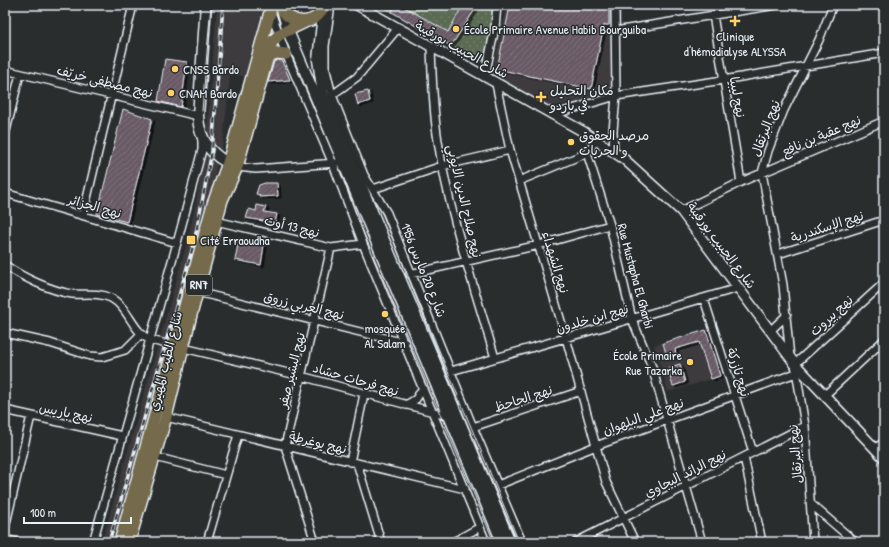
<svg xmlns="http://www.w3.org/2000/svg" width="889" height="547" viewBox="0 0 889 547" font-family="'Patrick Hand','Playpen Sans Arabic',sans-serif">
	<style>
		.built { fill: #3d3a3e }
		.garden { fill: url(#garden-dots); stroke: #a1aea6 }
		.building { fill: url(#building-hatch); stroke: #e8f1f8; filter: url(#shadow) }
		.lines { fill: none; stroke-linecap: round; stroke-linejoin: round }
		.minor-casing { stroke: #e8f1f8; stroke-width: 10 }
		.tertiary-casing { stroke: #e8f1f8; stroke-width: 12 }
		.secondary-casing { stroke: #e8f1f8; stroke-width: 13 }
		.primary-casing { stroke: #e8f1f8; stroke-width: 14 }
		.minor { stroke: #2a2d2e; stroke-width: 7 }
		.tertiary { stroke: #2a2d2e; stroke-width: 9 }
		.secondary { stroke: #2a2d2e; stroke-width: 10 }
		.primary { stroke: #746b4b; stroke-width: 11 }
		.tram { stroke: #e8f1f8; stroke-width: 1 }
		.rail-casing { stroke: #e8f1f8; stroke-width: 3.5 }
		.rail { stroke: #2a2d2e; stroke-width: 2; stroke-dasharray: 6; stroke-linecap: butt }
		.poi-dot { fill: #ffd166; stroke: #2a2d2e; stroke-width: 1.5 }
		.labels { text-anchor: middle; stroke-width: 3; stroke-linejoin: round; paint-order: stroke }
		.shield { fill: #2a2d2e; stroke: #afb6bb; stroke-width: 1 }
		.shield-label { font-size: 12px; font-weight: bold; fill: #e8f1f8 }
		.poi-label { font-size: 13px; fill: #e8f1f8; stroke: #2a2d2e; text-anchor: start }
		.street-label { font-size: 13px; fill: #e8f1f8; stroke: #2a2d2e }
	</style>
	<defs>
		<pattern id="garden-dots" width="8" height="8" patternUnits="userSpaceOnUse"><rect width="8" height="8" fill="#5a6a53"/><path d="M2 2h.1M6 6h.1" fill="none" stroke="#72806c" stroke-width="1.8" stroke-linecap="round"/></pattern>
		<pattern id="building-hatch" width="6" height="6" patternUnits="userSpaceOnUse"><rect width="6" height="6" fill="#695a65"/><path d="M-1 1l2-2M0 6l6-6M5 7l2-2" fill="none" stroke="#7e727c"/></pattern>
		<filter id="shadow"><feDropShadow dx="3" dy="2" stdDeviation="0" flood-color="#0009"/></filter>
	</defs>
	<rect width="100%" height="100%" fill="#2a2d2e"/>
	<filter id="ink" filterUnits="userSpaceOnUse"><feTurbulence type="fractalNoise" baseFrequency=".025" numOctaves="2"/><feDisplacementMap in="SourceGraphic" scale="8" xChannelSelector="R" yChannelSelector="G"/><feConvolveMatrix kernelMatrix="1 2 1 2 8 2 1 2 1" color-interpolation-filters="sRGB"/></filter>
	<g filter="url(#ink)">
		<!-- built -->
		<path class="built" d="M217,5H264V6L245,76L230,75L223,143L217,161L211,200L116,542H102L187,243L197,198L207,132Z
			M504,5H621V94L549,107L492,75L505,11Z
			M710,329L724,375L668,392L654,345Z"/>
		<!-- garden -->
		<path class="garden" d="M380,5H493L494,10L484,62L451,46Z"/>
		<!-- building -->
		<path class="building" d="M395,5H401L448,32L463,5H476L474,11L451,46L392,12Z
			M507,5H609V25H604L591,89L497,69L509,11Z
			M165,59L187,62L181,107L158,101Z
			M277,60L282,61L290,80L268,82L274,62Z
			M368,91L370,101L358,105L355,94Z
			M123,109L152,119L127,222L97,214Z
			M265,183H277L278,196L259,197L260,195L256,194L259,185Z
			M257,205L266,207L264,212L277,214L275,223L246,218L249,209L256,211Z
			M239,239L264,245L261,265L235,260Z
			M706,330L720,376L711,379L699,342L675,349L676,354L667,357L663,343Z
			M680,364L685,382L673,386L667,368Z"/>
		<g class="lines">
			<!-- minor casing -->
			<g class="minor-casing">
				<path id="minor" d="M331,5L325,46V66L332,95L364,175L387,213L473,427L522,542
					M271,12L286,54L333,164L363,244L486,542
					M713,15L741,182
					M615,31L776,5
					M431,47C432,79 433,110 438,141C449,214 474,286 495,358
					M5,70L198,116
					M485,76L495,28L497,5
					M496,84L510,150L566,338L606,482L635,542
					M332,95L357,77L398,28
					M552,115L616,96L723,80L884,53
					M5,135L20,74
					M596,140L587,153L610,225L632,319L652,367L702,542
					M614,152L613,131L616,96L615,5
					M237,167L256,169L336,163
					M519,181L587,153
					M373,189L442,166L510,150
					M5,193L177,243
					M681,211L741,182L884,121
					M83,215L133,5
					M216,221L331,248L363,244
					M778,254L884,220
					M5,265C22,277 51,291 72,294C86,295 98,292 111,298C129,308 132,331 150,340L301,376L452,417
					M410,274L539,245L610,225
					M197,292L405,343
					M704,299L753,452
					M770,331L787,315
					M5,333L50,343L90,356L102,357L125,350L140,335
					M790,358L783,285L762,173L768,151L784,110L819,40L833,5
					M451,371L738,288
					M824,396L884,340
					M406,405L416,399L423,388
					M5,410L122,436
					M166,417L465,489
					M473,427L581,391
					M875,449L884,442
					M155,457L226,475
					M744,457L762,542
					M350,462L364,394
					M357,463L381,542
					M498,485L596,446L796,373
					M811,504L855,542
					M5,528L31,416
					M5,539L17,542
					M93,542L177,243L202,150V139
					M207,542L238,435
					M315,542L285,446L331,248
					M453,542L480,527
					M576,542L805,426
					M813,542L805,426L795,364L884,283"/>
			</g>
			<!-- tertiary casing -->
			<g class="tertiary-casing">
				<path id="tertiary" d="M357,5L584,132L624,159L681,211L795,364L884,458"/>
			</g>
			<!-- secondary casing -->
			<g class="secondary-casing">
				<path id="secondary" d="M206,5L198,116C199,141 212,157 235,166
					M324,5L318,60L323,94L510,542
					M283,12L288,31L502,542"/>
			</g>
			<!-- primary casing -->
			<g class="primary-casing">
				<path id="primary" d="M280,5C288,26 317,28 324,5
					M267,57L276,53L286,54
					M120,542L213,204L228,163L272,5
					M129,542L166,417L191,315L222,200L237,167L272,42L280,34L307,21"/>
			</g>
			<!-- minor -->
			<use href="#minor" class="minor"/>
			<!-- tertiary -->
			<use href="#tertiary" class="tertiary"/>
			<!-- secondary -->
			<use href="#secondary" class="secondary"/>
			<!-- primary -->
			<use href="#primary" class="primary"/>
			<!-- tram -->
			<path class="tram" d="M202,111L211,5
				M381,211L519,542
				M362,229L494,542"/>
			<!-- rail casing -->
			<g class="rail-casing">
				<path id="rail" d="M109,542L194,243L212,151L223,5"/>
			</g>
			<!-- rail -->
			<use href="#rail" class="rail"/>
		</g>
	</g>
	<!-- markers -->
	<g class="poi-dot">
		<path d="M733 15h4v4h4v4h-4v4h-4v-4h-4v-4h4z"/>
		<circle cx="456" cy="29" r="4"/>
		<circle cx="175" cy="69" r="4"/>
		<circle cx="171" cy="93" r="4"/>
		<path d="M539 91h4v4h4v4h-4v4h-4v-4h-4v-4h4z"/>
		<circle cx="571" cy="142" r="4"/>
		<rect x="186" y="235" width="10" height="10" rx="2"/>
		<circle cx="385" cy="314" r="4"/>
		<circle cx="690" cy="362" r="4"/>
	</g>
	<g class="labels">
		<!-- shield labels -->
		<rect class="shield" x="186" y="275" width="26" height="20" rx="3"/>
		<g class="shield-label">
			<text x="199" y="289">RN7</text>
		</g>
		<!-- poi labels -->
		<g class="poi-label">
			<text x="464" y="34">École Primaire Avenue Habib Bourguiba</text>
			<text x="735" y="41" text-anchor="middle">Clinique<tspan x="735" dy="15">d'hémodialyse ALYSSA</tspan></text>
			<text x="183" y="74">CNSS Bardo</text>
			<text x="550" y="95">مكان التحليل<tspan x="550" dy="15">في باردو</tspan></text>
			<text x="179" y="98">CNAM Bardo</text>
			<text x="579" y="140">مرصد الحقوق<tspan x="579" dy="15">و الحريات</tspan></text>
			<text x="200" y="245">Cité Erraoudha</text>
			<text x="385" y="333" text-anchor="middle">mosquée<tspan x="385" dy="15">Al Salam</tspan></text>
			<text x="682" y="360" text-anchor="end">École Primaire<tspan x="682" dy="15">Rue Tazarka</tspan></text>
		</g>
		<!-- street labels -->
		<g class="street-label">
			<text transform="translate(462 49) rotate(29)" y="5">شارع الحبيب بورقيبة</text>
			<text transform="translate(105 81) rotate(14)" y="5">نهج مصطفى خريّف</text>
			<text transform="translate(738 97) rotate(80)" y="5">نهج ليبيا</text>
			<text transform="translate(765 128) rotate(-69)" y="5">نهج البرتقال</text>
			<text transform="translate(821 135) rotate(-23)" y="5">نهج عقبة بن نافع</text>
			<text transform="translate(465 201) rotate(77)" y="5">نهج صلاح الدين الايوبي</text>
			<text transform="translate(95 206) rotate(16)" y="5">نهج الجزائر</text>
			<text transform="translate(292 226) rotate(14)" y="5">نهج 13 أوت</text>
			<text transform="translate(827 226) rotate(-18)" y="5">نهج الإسكندرية</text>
			<text transform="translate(722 245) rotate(53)" y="5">شارع الحبيب بورقيبة</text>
			<text transform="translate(556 262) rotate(73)" y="5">نهج الشهداء</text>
			<text transform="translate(424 270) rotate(68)" y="5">شارع 20 مارس 1956</text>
			<text transform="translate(636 276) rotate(75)" y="5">Rue Mustapha El Gharbi</text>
			<text transform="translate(304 305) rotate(14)" y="5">نهج العربي زروق</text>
			<text transform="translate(831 315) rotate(-42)" y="5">نهج بيروت</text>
			<text transform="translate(592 318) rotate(-16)" y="5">نهج ابن خلدون</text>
			<text transform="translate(165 361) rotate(-76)" y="5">شارع الطيب المهيري</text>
			<text transform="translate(291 370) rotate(-76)" y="5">نهج البشير صفر</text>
			<text transform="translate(739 372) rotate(73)" y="5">نهج تازركة</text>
			<text transform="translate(356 379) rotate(16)" y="5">نهج فرحات حشاد</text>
			<text transform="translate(523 398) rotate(-18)" y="5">نهج الجاحظ</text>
			<text transform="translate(66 412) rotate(12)" y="5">نهج باريس</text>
			<text transform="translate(643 416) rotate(-20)" y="5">نهج علي البلهوان</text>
			<text transform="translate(318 442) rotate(14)" y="5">نهج يوغرطة</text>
			<text transform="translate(795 454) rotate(-95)" y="5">نهج البرتقال</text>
			<text transform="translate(685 473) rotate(-27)" y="5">نهج الرائد البجاوي</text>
		</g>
	</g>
	<!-- margin -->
	<rect width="889" height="547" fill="none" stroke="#2a2d2e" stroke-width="20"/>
	<rect x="10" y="10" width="869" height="527" fill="none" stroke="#e8f1f8" stroke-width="1.5" filter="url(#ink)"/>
	<!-- scale -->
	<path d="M24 517v6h107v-6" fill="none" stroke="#e8f1f8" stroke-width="2"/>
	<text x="30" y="517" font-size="12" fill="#e8f1f8" stroke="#2a2d2e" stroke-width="3" paint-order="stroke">100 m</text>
</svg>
